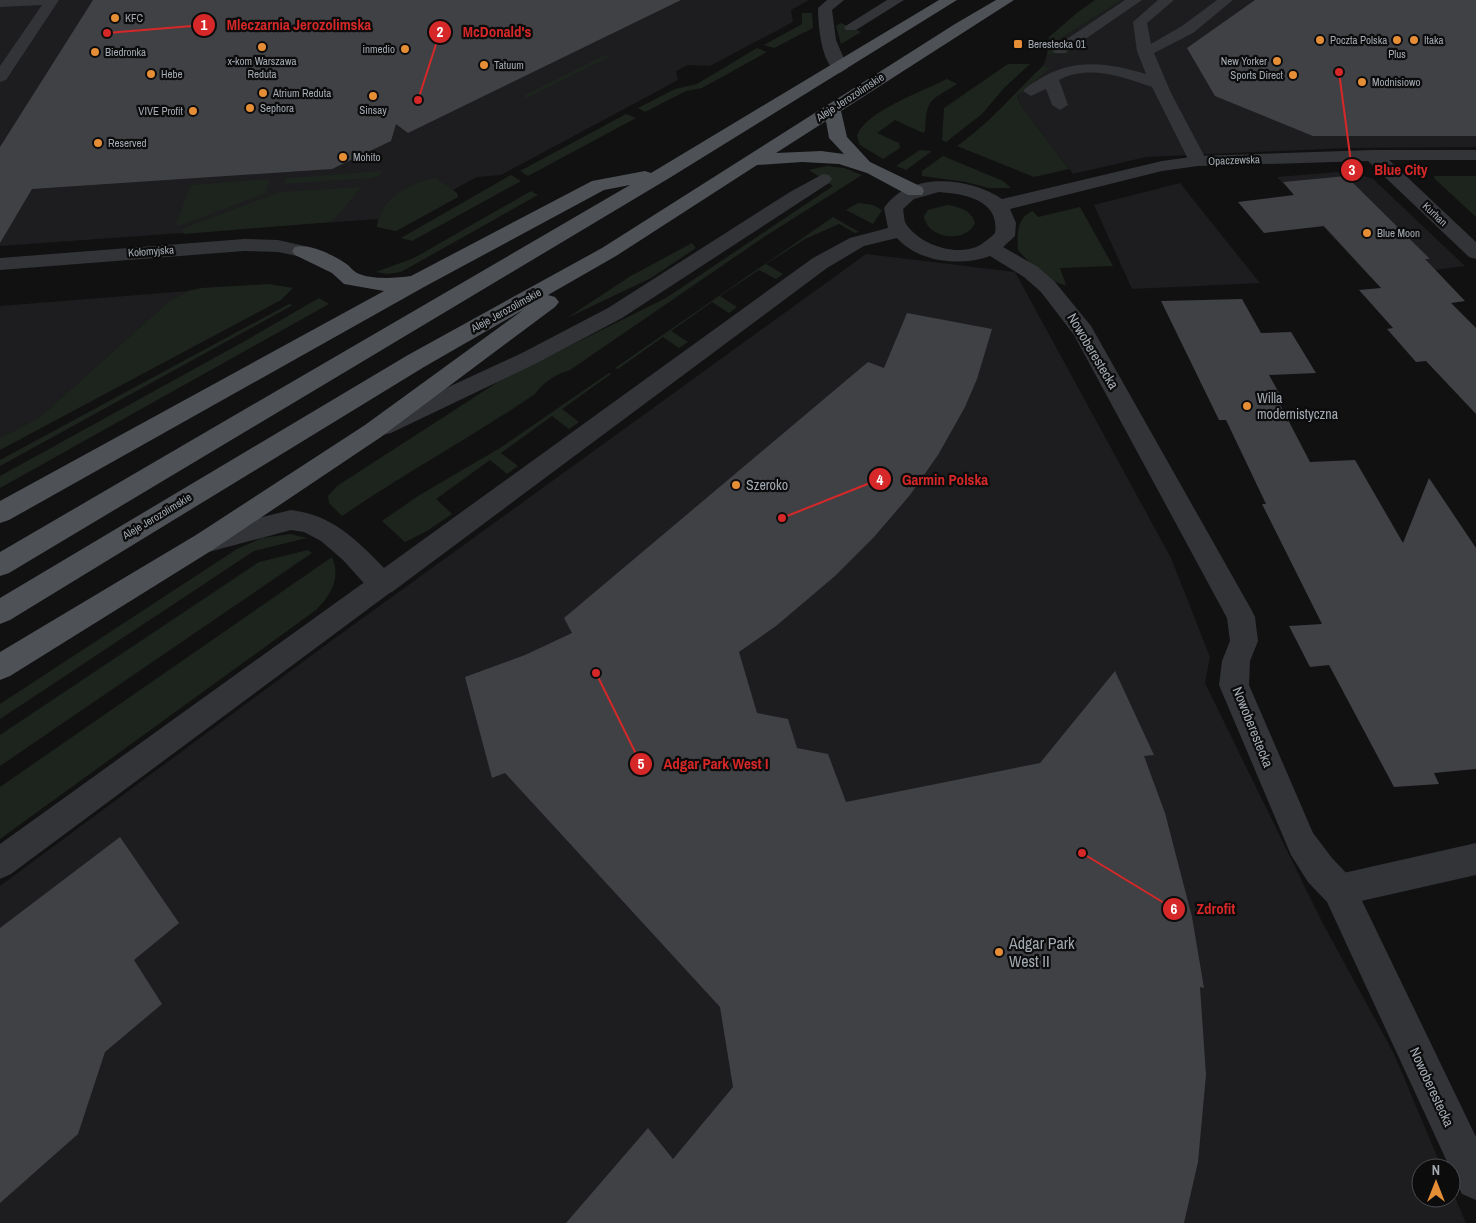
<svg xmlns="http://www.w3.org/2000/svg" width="1476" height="1223" viewBox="0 0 1476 1223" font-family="'Archivo Narrow',sans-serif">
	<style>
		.built { fill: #1d1d1f }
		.green { fill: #1d241d }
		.building { fill: #404145 }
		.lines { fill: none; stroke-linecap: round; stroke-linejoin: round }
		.service { fill: #323437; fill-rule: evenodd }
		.minor { fill: #323437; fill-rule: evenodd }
		.primary { fill: #4e5156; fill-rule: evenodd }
		.poi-dot { fill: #e68e35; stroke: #0c0c0d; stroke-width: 2 }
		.labels { text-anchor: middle; stroke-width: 4.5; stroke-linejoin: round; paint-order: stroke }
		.far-poi-label { font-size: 11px; fill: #a3aab2; stroke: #0c0c0d; text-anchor: start }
		.far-street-label { font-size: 11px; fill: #a3aab2; stroke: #0c0c0d }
		.street-label { font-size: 14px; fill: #a3aab2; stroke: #0c0c0d }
		.poi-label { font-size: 14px; fill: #a3aab2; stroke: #0c0c0d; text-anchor: start }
		.near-poi-label { font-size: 16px; fill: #a3aab2; stroke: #0c0c0d; text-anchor: start }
		.leader { fill: none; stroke: #d62828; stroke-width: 2 }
		.callout-dot { fill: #d62828; stroke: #0c0c0d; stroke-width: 2 }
		.mark-label { font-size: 15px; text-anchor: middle; font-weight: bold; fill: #fff }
		.callout-label { font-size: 15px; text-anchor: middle; font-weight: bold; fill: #d62828; stroke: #0c0c0d; stroke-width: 4.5; stroke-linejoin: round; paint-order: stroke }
	</style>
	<rect width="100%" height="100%" fill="#111112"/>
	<!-- built -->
	<path class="built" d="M0,0H809L791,10L793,22L710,66L688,65L676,71L678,80L501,175L477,177L453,190L458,197L396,231L377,227L378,219L0,246Z
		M1122,0H1476V147L1346,148L1146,157L1073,174L1021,105L1017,95L1050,67L1043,66L1047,55L1070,54L1050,45Z
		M1349,171L1373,179L1465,266L1371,278L1277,177Z
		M1180,183L1260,283L1132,289L1094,205Z
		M866,254L1015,272L1171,558L1210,657L1205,683L1322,922L1394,1054L1442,1168H1421V1198H1451V1188L1466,1223H0V886L327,644Z
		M188,291L168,302L40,417L0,438V306Z"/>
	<!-- green -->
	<path class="green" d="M1095,0H1122L1050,45L1071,54L1047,55L1049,37L1078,12Z
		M802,13H812L813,28L774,48L764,45L802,24Z
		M841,23L861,32L841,44L836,26Z
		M757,48L767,52L702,88L686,91L645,112L638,108L675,89L697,84Z
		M605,55L610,57L527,98L523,96Z
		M1008,64H1030L1004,88L982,114L946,142L942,140L944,108Z
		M1043,66L1051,67L1017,96L1021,105L1069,169L1034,177L957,146C990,123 1014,93 1043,66Z
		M947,79L957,84C929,102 927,97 925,131L923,133L895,120L877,133L899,143L900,148L883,159L860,145L857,136C865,111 924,91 947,79Z
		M626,114L636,118L528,176L520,171Z
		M920,150L932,151L906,170L896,166Z
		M943,156L1003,181L1011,188H989L966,182L922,176V171Z
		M827,166L844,168L862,175L764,237L570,370C558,373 542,383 535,394C472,437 405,473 342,516L329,503L328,496L337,486L501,380L666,298L833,186L809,170Z
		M383,171L379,176L372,178L285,184L286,178Z
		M511,175L521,181L412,241L401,238Z
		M1434,176H1476V217L1435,179Z
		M436,178L457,193L458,197L396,231L377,227C382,196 408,184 436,178Z
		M270,179L266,193L181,225H175L191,185Z
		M362,187C349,198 344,213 329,222L184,234L182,229L280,192Z
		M531,191L538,195L401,272L388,274L376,272L414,258Z
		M858,203L873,205L882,210L873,224L846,210Z
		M947,205C960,207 971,210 975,223C966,244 927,239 924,216L928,210Z
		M1080,207L1113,266L1060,268L1066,285C1051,284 1028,262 1018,250C1017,234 1017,217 1033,211L1038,217Z
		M833,217L859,232L855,233L839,224L805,239L766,264L783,274L776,279L759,270L720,296L737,307L729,313L712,302L671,331L688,342L679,348L663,337L618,369L615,368Z
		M692,243L696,248L651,278L567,318L629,277Z
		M269,284L293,288L281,300L0,450V438L40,417L168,302L188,291L201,288Z
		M319,298L329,304L0,488V476L245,341Z
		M289,304L293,305L0,466V460Z
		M609,373L611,374L562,409L579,422L569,429L552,416L501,453L518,466L507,474L490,460L436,499L452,514L427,531L405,542L382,521L418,496L500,448Z
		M290,534L307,538L254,551L0,719V704L237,549L262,538Z
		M308,550L312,553L0,766V735L259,562Z
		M332,557C341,578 331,595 316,610L0,839V787Z"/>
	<!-- building -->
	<path class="building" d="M93,0H681L408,133L396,124L391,141L332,169L32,189L0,243V147Z
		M1255,0H1476V136H1313L1215,96L1187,48Z
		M1346,176L1430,259H1425L1465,301L1451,303L1476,328V414L1426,361L1416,362L1387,329L1393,328L1359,290L1381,288L1324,226L1264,233L1238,202L1294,195L1283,182Z
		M1242,299L1261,333L1291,332L1316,373L1269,375L1279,393H1274L1310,462L1355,460L1403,543L1429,478L1476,548V769L1434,773L1439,784L1394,787L1329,665L1310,667L1289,626L1322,624L1262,504H1266L1226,420H1219L1161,301Z
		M907,313L992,329L977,379L965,407L938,455L910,495L874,537L835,576L776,626L739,652L757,713L788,719L797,748L828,754L846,802L1040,763L1115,671L1154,755L1144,756L1165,813L1192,917L1204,988L1200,987L1206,1075L1198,1162L1184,1223H566L648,1128L673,1159L733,1087L720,1007L505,773L492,778L465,677L525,655L572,633L564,618L868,362L884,368Z
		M120,837L179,923L134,960L162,1004L105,1052L78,1134L0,1203V928Z"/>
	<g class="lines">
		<!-- service -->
		<path class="service" d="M0,0H59L6,80L0,82V66L42,5L0,7Z
			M827,0H844L832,10L836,40L848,68L840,73C821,68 818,24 818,8Z
			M887,0H904L856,30H846L844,27Z
			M1125,0H1142L1065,53H1055L1052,50L1055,47Z
			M1158,0H1174L1147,23L1151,44L1182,26L1217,0H1233L1193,33L1154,53L1171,93L1207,161L1204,165H1192L1189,161L1152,87C1123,77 1088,64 1059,80L1068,105L1060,110L1052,105L1046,89L1031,96L1023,91C1027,86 1033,83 1038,80C1073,57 1109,63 1146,74L1137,51L1133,22Z
			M823,174L829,175L832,179L829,183L622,318L537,363L391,433L383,435L375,433L372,427L375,421L522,353L608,308L790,192Z
			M382,573L391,576L395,584L391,592L11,874L0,879V844L373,576Z
			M1476,843V875L1339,906L1328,901L1323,890L1328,879L1339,874Z"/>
		<!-- minor -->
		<path class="minor" d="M1373,150H1476V160H1389L1476,242V259L1469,257L1368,161L1198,166L1162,171L1010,209L1016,223L1015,236L1003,247L1038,267L1055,282L1091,326L1251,609L1255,617L1258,641L1250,661L1249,685L1313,833L1332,858L1351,878L1476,1137V1200L1462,1194L1327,902L1308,882L1291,855L1219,685L1222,661L1230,641L1227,618L1074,335L1041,292L1024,277L990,256C960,267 918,262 897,238L864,246L827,268L392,592L382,595L372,592L343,560L321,541L304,532L291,530L205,553L196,549L192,542L196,535L205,531L291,510C332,515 356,539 384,568L813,258L850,238L888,228L884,208C910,171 968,177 1002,199L1162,161L1198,156ZM939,192C965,194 1000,200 995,233C990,238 983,244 976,247C954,256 919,244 906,224C904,221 904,214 903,209L914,199Z
			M244,239L278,240L309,247L312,251L309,255L302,257L278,252L244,251L0,270V258Z"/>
		<!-- primary -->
		<path class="primary" d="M939,0H957L671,177L9,573L0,576V552L630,185L604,190L424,287L9,520L0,523V501L384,291L344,284L332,273L295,255L292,251L295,247C310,243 333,255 345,263C350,266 353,271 357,273C371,280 396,278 411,276L592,181L645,171L651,173Z
			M996,0H1014L841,111L847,137L870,162L922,187L924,191L922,195H908L867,173L839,164L802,162L757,165L616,256L548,295L555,297L559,302L555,307L381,437L214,549L10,676L0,680V652L196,535L365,425L523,310L424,367L10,620L0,624V598L408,355L602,248L955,24ZM826,121L829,138L844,154L821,151L776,153Z"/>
	</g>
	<!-- markers -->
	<g class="poi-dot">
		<circle cx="115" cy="18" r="5"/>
		<circle cx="1320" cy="40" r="5"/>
		<circle cx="1397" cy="40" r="5"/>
		<circle cx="1414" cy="40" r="5"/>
		<rect x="1013" y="39" width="10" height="10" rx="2.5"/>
		<circle cx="262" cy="47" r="5"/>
		<circle cx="405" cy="49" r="5"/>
		<circle cx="95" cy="52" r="5"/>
		<circle cx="1277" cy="61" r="5"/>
		<circle cx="484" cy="65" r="5"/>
		<circle cx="151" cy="74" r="5"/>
		<circle cx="1293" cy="75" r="5"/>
		<circle cx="1362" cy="82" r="5"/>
		<circle cx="263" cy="93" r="5"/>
		<circle cx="373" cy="96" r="5"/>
		<circle cx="250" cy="108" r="5"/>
		<circle cx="193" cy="111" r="5"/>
		<circle cx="98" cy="143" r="5"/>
		<circle cx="343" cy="157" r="5"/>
		<circle cx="1367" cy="233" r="5"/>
		<circle cx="1247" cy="406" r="5"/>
		<circle cx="736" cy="485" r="5"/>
		<circle cx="999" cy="952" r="5"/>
	</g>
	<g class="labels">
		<!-- far-poi labels -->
		<g class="far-poi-label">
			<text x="125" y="22">KFC</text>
			<text x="1330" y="44">Poczta Polska</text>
			<text x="1424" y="44">Itaka</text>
			<text x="1028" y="48">Berestecka 01</text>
			<text x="395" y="53" text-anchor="end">inmedio</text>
			<text x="105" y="56">Biedronka</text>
			<text x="1397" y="58" text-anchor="middle">Plus</text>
			<text x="262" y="65" text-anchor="middle">x-kom Warszawa<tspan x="262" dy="13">Reduta</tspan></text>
			<text x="1267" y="65" text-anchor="end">New Yorker</text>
			<text x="494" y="69">Tatuum</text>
			<text x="161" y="78">Hebe</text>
			<text x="1283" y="79" text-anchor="end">Sports Direct</text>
			<text x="1372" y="86">Modnisiowo</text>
			<text x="273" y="97">Atrium Reduta</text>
			<text x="260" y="112">Sephora</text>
			<text x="373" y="114" text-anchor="middle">Sinsay</text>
			<text x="183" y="115" text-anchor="end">VIVE Profit</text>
			<text x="108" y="147">Reserved</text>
			<text x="353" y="161">Mohito</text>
			<text x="1377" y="237">Blue Moon</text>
		</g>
		<!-- far-street labels -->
		<g class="far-street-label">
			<text transform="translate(850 97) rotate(-33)" y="4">Aleje Jerozolimskie</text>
			<text transform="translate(1234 160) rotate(-2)" y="4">Opaczewska</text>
			<text transform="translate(1435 214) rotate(43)" y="4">Kurhan</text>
			<text transform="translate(151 251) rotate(-4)" y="4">Kołomyjska</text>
			<text transform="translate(506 310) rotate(-29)" y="4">Aleje Jerozolimskie</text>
			<text transform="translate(157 516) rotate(-31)" y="4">Aleje Jerozolimskie</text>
		</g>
		<!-- street labels -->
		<g class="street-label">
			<text transform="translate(1093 351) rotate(59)" y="5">Nowoberestecka</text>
			<text transform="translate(1253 727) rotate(68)" y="5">Nowoberestecka</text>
			<text transform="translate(1432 1087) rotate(65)" y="5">Nowoberestecka</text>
		</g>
		<!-- poi labels -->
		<g class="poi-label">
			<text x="1257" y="403">Willa<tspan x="1257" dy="16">modernistyczna</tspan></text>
			<text x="746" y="490">Szeroko</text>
		</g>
		<!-- near-poi labels -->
		<g class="near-poi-label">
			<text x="1009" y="949">Adgar Park<tspan x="1009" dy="18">West II</tspan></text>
		</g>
	</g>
	<!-- callouts -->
	<path class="leader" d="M107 33L204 25M418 100L440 32M1339 72L1352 170M782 518L880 479M596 673L641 764M1082 853L1174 909"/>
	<g class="callout-dot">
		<circle cx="107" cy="33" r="5"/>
		<circle cx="418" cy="100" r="5"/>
		<circle cx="1339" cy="72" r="5"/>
		<circle cx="782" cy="518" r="5"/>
		<circle cx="596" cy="673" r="5"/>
		<circle cx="1082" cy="853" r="5"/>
		<circle cx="204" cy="25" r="12"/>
		<circle cx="440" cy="32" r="12"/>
		<circle cx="1352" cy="170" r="12"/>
		<circle cx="880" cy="479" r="12"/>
		<circle cx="641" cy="764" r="12"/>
		<circle cx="1174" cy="909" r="12"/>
	</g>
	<g class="mark-label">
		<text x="204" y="30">1</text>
		<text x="440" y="37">2</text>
		<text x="1352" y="175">3</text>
		<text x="880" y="485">4</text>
		<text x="641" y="769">5</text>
		<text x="1174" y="914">6</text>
	</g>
	<g class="callout-label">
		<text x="299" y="30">Mleczarnia Jerozolimska</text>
		<text x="497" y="37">McDonald's</text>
		<text x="1401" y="175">Blue City</text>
		<text x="945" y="485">Garmin Polska</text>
		<text x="716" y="769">Adgar Park West I</text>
		<text x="1216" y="914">Zdrofit</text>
	</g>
	<!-- north arrow -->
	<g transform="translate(1436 1183)"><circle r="24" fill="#0c0c0d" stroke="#484b4f"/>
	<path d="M0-4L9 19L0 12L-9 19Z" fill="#e68e35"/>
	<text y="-8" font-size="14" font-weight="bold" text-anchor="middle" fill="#a3aab2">N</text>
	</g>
</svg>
